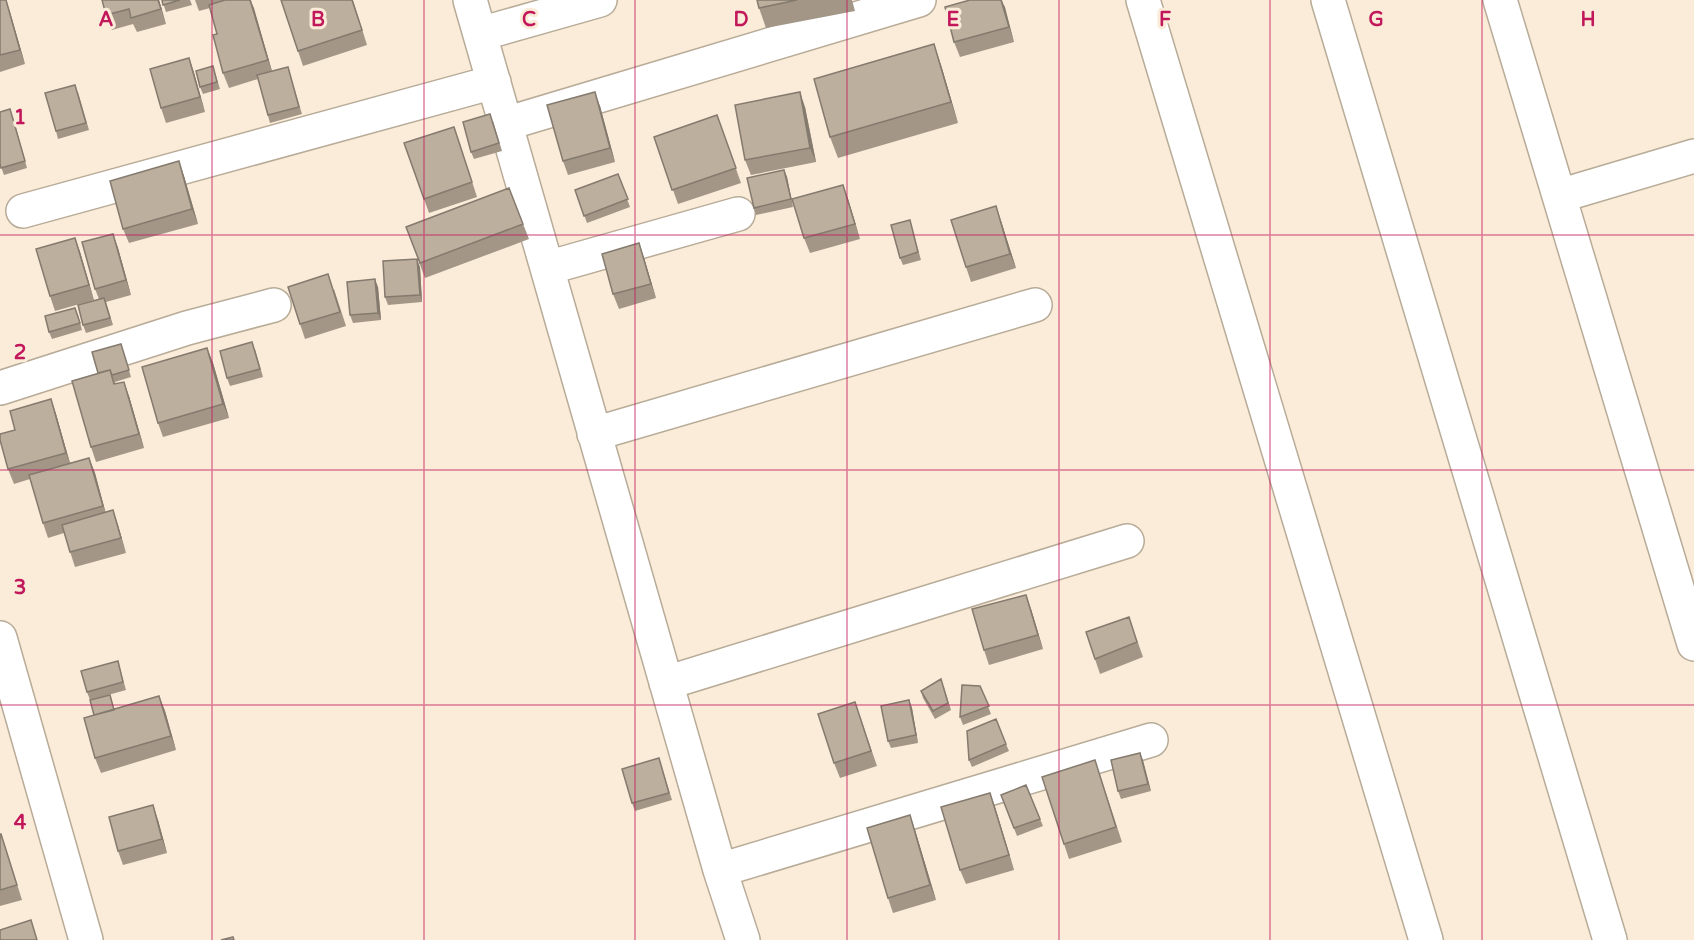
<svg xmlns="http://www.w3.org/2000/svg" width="1694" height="940" viewBox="0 0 1694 940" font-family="'Varela Round',sans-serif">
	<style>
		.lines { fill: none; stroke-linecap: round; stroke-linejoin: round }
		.minor-casing { stroke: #b8ab98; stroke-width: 36 }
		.minor { stroke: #fff; stroke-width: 33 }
		.wall { fill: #a39687 }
		.shaded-wall { fill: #847a6e }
		.building { fill: #bdaf9d; stroke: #847a6e; stroke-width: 1.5 }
		.grid { fill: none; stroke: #c2185b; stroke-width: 1.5; stroke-opacity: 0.55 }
		.grid-label { font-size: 20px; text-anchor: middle; font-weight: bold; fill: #c2185b; stroke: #faecd9; stroke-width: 6; stroke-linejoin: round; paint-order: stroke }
	</style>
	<rect width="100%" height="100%" fill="#faecd9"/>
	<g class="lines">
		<!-- minor casing -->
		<g class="minor-casing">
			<path id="minor" d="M470,0L720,870L743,940
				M1143,0L1426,940
				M1328,0L1610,940
				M1500,0L1694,644
				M480,34L600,0
				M505,124L919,0
				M1559,196L1694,156
				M23,211L494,82
				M547,268L738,214
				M0,388L187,328L274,305
				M594,434L1035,305
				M0,638L86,940
				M666,683L1127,541
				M720,870L1151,740"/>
		</g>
		<!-- minor -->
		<use href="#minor" class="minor"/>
	</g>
	<!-- wall -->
	<path class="wall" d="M0,0H6L25,64L0,72Z
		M159,0L166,24L137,32L133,24L112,30L106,15Z
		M162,0H190L192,5L166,12Z
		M195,0H251L272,71L288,67L302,114L270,123L258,79L229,88L223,73L217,34L210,8L199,11Z
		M281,0H353L367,45L303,66Z
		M757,0H852L855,11L766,28L759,8Z
		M970,0H1002L1014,42L960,57L954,42Z
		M189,58L194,73L205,112L166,123L161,108Z
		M941,65L958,123L838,158L830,137Z
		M213,66L220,89L203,94L200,87Z
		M78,92L89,130L58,139L56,131Z
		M600,106L615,162L568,175L563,161Z
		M805,107L816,162L751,175L745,160Z
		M717,115L741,183L678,204L654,137Z
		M13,117L27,168L4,175L0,164Z
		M493,121L502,151L474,159L471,152Z
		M459,141L477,197L429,213L404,143Z
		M784,170L787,177L793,207L756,215L754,208Z
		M618,174L630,207L587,223L575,190Z
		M184,176L198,224L129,243L123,229Z
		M509,188L529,239L425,278L406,227Z
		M848,199L860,239L810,253L804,238Z
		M910,220L921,260L903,265L900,258Z
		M1001,221L1016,268L971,282L966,267Z
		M113,234L118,248L131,295L106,302L113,325L86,333L83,325L99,299L95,289Z
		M75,238L80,252L94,300L55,311L50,296Z
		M639,243L644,258L656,298L619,309L613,294Z
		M420,267L422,302L388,305L385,297Z
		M378,287L381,320L353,323L350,315Z
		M334,289L346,326L305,339L300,324Z
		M78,315L82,330L52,339L49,332Z
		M121,344L131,377L115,382V384L129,396L144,448L96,462L91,447L98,373Z
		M207,348L213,363L229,418L163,437L158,423Z
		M255,349L263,377L230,386L227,378Z
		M51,399L56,414L70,463L89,458L95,473L105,512L113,510L126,553L75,567L64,533L48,538L43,523L30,479L14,484L8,469L15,430Z
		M1031,609L1043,649L989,665L984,650Z
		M1129,617L1143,657L1100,674L1086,632Z
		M118,661L126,690L90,700L87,692Z
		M980,686L991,714L963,725L960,717Z
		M944,687L951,710L935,719L923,698L921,691Z
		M110,695L114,709L159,696L165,711L176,750L101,773L95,758L94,715Z
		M909,700L912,708L918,743L891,748L888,741Z
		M860,716L877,766L840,778L834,763Z
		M1006,744L1009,751L972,767L969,760Z
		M1140,753L1151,791L1121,799L1118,791Z
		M659,758L672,800L635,811L632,803Z
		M1100,775L1122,842L1069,859L1064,844Z
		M1026,785L1043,826L1017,836L1001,795Z
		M995,807L1014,870L966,884L960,870Z
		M158,820L167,853L123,865L118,851Z
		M915,830L936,900L893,913L888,898Z
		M0,834L6,849L22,900L0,906Z"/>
	<!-- shaded-wall -->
	<path class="shaded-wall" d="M6,0L10,12L25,64L20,50Z
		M158,0H159L166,24Z
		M250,0L254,8L273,75L268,60Z
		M1001,0L1005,7L1014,42L1009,27Z
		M934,44L941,65L958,123L951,102Z
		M189,58L194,73L205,112L200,97Z
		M595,92L600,106L615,162L610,148Z
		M800,92L805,107L816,162L810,148Z
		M179,161L184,176L198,224L192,209Z
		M784,170L787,177L793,207L791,199Z
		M843,185L848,199L860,239L855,224Z
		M996,206L1001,221L1016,268L1010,254Z
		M113,234L118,248L131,295L126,280Z
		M75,238L80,252L94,300L89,285Z
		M639,243L644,258L656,298L651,284Z
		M417,259L420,267L422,302L420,295Z
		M375,279L378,287L381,320L378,313Z
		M207,348L213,363L229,418L223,404Z
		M124,382L129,396L144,448L139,434Z
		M51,399L56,414L71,467L66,453Z
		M89,458L95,473L108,521L103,506Z
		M113,510L118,525L126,553L121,538Z
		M1026,595L1031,609L1043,649L1038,635Z
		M159,696L165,711L176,750L171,736Z
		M909,700L912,708L918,743L916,735Z
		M1140,753L1143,760L1151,791L1148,784Z
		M990,793L995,807L1014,870L1009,855Z
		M153,805L158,820L167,853L162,839Z
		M910,815L915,830L936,900L930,885Z"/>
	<!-- building -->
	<path class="building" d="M0,0H6L20,50L0,55Z
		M102,0H158L161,9L131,18L129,9L106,15Z
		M162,0H180L163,5Z
		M225,0H250L268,60L223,73L213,35L217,34L209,5Z
		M281,0H352L362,30L298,51Z
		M757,0H797L759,8Z
		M970,0H1001L1009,27L954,42L945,7Z
		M934,44L951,102L830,137L814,79Z
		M189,58L200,97L161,108L150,69Z
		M213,66L217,82L200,87L196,71Z
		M288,67L299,107L268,115L257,75Z
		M75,85L86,123L56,131L45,93Z
		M595,92L610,148L563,161L547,105Z
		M800,92L810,148L745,160L735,105Z
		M10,109L25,161L1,168L0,164V112Z
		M490,114L499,143L471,152L463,122Z
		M717,115L736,168L672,190L654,137Z
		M454,127L472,182L424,199L404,143Z
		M179,161L192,209L123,229L110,181Z
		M784,170L791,199L754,208L747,178Z
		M618,174L628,199L584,216L575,190Z
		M843,185L855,224L804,238L792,199Z
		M509,188L523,224L420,263L406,227Z
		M996,206L1010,254L966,267L951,220Z
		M910,220L918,252L900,258L891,225Z
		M113,234L126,280L95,289L82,242Z
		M75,238L89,285L50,296L36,249Z
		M639,243L651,284L613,294L602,254Z
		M417,259L420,295L385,297L383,261Z
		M328,274L340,312L300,324L288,287Z
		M375,279L378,313L350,315L347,282Z
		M104,298L110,318L83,325L78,305Z
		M75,308L80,323L49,332L45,316Z
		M252,342L260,369L227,378L220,351Z
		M121,344L129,370L112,375L110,370L98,373L92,352Z
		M207,348L223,404L158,423L142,367Z
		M110,370L114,384L124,382L139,434L91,447L72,381Z
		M51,399L66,453L8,469L0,440V434L15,430L10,411Z
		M89,458L103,506L43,523L29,475Z
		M113,510L121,538L70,552L62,525Z
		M1026,595L1038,635L984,650L972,609Z
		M1129,617L1137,642L1095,659L1086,632Z
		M118,661L123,682L87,692L81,671Z
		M941,679L948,703L933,711L921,691Z
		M962,685L980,686L989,706L960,717Z
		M110,695L114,710L94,715L90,700Z
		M159,696L171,736L95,758L84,718Z
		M909,700L916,735L888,741L881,706Z
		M855,702L871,751L834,763L818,714Z
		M996,719L1006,744L969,760L967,731Z
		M1140,753L1148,784L1118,791L1111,760Z
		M659,758L669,793L632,803L622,769Z
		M1095,760L1116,827L1064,844L1042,777Z
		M1026,785L1040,819L1014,828L1001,795Z
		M990,793L1009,855L960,870L941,807Z
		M153,805L162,839L118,851L109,817Z
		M910,815L930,885L888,898L867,828Z
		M0,834H1L17,885L0,890Z
		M31,920L37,940H0V930Z
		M233,937L234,940H221Z"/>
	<!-- grid -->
	<path class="grid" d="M212,0V940M424,0V940M635,0V940M847,0V940M1059,0V940M1270,0V940M1482,0V940M0,235H1694M0,470H1694M0,705H1694"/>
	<g class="grid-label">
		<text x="106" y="26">A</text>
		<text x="318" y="26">B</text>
		<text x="529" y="26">C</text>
		<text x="741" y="26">D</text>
		<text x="953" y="26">E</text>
		<text x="1165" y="26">F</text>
		<text x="1376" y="26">G</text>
		<text x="1588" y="26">H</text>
		<text x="20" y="124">1</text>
		<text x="20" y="359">2</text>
		<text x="20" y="594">3</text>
		<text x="20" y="829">4</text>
	</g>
</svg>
